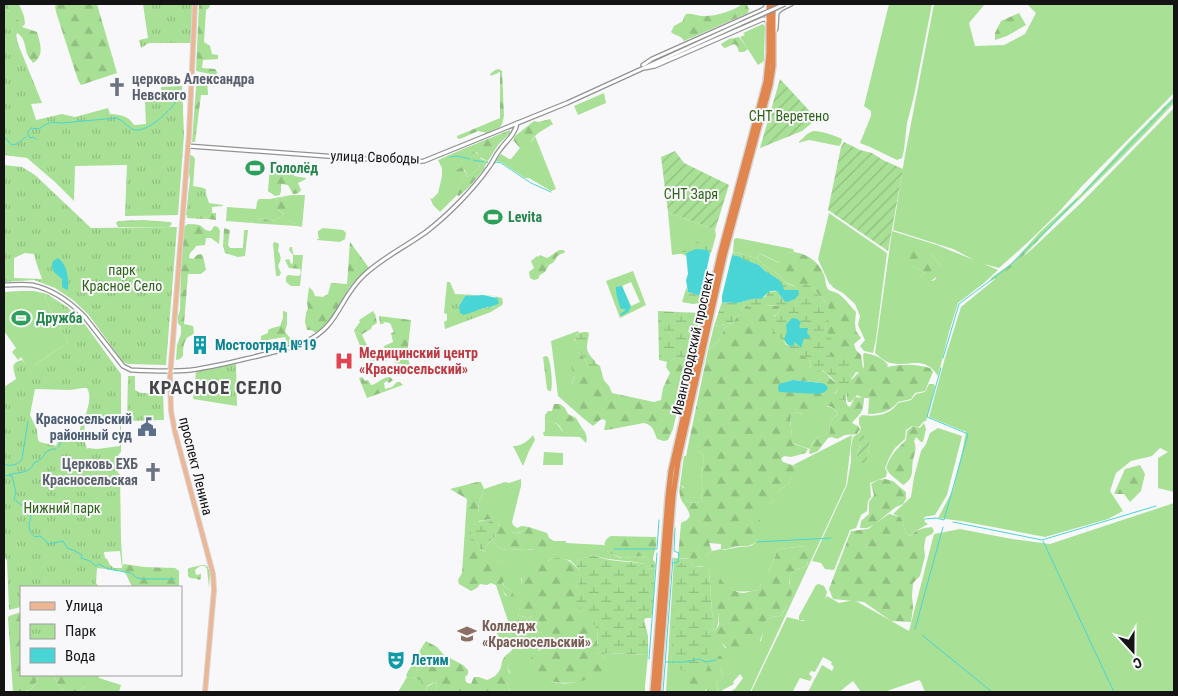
<svg xmlns="http://www.w3.org/2000/svg" width="1178" height="696" viewBox="0 0 1178 696" font-family="'Roboto Condensed',sans-serif">
	<style>
		.grass { fill: #a8e095; fill-rule: evenodd }
		.forest { fill: url(#forest-firs); fill-rule: evenodd }
		.wetland { fill: url(#wetland-marsh); fill-rule: evenodd }
		.park { fill: url(#park-tufts); fill-rule: evenodd }
		.garden { fill: url(#garden-furrows) }
		.water { fill: #49d5d5 }
		.lines { fill: none; stroke-linecap: round; stroke-linejoin: round }
		.stream { stroke: #49d5d5; stroke-width: 1 }
		.secondary-casing { stroke: #919293; stroke-width: 5.5 }
		.primary-casing { stroke: #d5d5d5; stroke-width: 6 }
		.highway-casing { stroke: #d5d5d5; stroke-width: 8 }
		.secondary { stroke: #fff; stroke-width: 3 }
		.primary { stroke: #edb695; stroke-width: 4 }
		.highway { stroke: #e1864e; stroke-width: 5 }
		.secondary-bridge-casing { stroke: #919293; stroke-width: 5.5; stroke-linecap: butt }
		.secondary-bridge { stroke: #fff; stroke-width: 3 }
		.labels { text-anchor: middle; stroke-width: 4; stroke-linejoin: round; paint-order: stroke }
		.worship-label { font-size: 14px; font-weight: bold; fill: #5b616d; stroke: #f8f8fa; text-anchor: start }
		.park-label { font-size: 14px; fill: #30631a; stroke: #f8f8fa }
		.street-label { font-size: 14px; fill: #141415; stroke: #f8f8fa }
		.leisure-label { font-size: 14px; font-weight: bold; fill: #27864d; stroke: #f8f8fa; text-anchor: start }
		.culture-label { font-size: 14px; font-weight: bold; fill: #0d838f; stroke: #f8f8fa; text-anchor: start }
		.health-label { font-size: 14px; font-weight: bold; fill: #be3a42; stroke: #f8f8fa; text-anchor: start }
		.service-label { font-size: 14px; font-weight: bold; fill: #4e5e75; stroke: #f8f8fa; text-anchor: end }
		.education-label { font-size: 14px; font-weight: bold; fill: #785e54; stroke: #f8f8fa; text-anchor: start }
		.district-label { font-size: 19px; font-weight: bold; letter-spacing: 1px; fill: #454647; stroke: #f8f8fa }
	</style>
	<defs>
		<pattern id="forest-firs" width="22" height="20" patternUnits="userSpaceOnUse" patternTransform="scale(1.25)"><rect width="22" height="20" fill="#a8e095"/><path d="M5 1l3.5 6h-7zM16 11l3.5 6h-7z" fill="#90bf80"/></pattern>
		<pattern id="wetland-marsh" width="20" height="14" patternUnits="userSpaceOnUse" patternTransform="scale(1.25)"><rect width="20" height="14" fill="#a8e095"/><path d="M1 5h8M5 5V1M11 12h8M15 12V8" fill="none" stroke="#90bf80"/></pattern>
		<pattern id="park-tufts" width="24" height="20" patternUnits="userSpaceOnUse" patternTransform="scale(1.25)"><rect width="24" height="20" fill="#a8e095"/><path d="M3 7l-1-3M5 7V3M7 7l1-3M15 17l-1-3M17 17v-4M19 17l1-3" fill="none" stroke="#90bf80"/></pattern>
		<pattern id="garden-furrows" width="10" height="10" patternUnits="userSpaceOnUse" patternTransform="scale(1.25)"><rect width="10" height="10" fill="#a8e095"/><path d="M-1 1l2-2M0 10L10 0M9 11l2-2" fill="none" stroke="#90bf80"/></pattern>
	</defs>
	<rect width="100%" height="100%" fill="#f8f8fa"/>
	<!-- grass -->
	<path class="grass" d="M7,4H19L24,16L25,24L22,27L19,21L7,20L9,8Z
		M889,4H932L914,96L907,123L904,150L902,158L897,160L870,147L860,143L871,116V111L864,106Z
		M934,4H985L969,23L975,46L1004,45L1025,34L1036,13L1027,4H1174V93L1083,185L1056,215L1026,244L999,268L984,264L998,270L984,283L958,303L949,332L938,376C924,355 911,367 891,363C885,362 880,357 875,353L892,231L937,245L974,260L953,249L893,230L905,155ZM930,254L941,265L935,280L931,281L920,277L925,273L910,265Z
		M763,24L765,26L764,60L763,62L758,65L740,37L745,35L743,33Z
		M604,93L606,103L578,115L574,106Z
		M1174,108V492L1158,488V458L1168,452L1160,448L1152,456L1131,461L1116,473L1110,491L1123,511L1108,519L1045,537L961,521L938,518L953,490L963,448L966,432L929,417L945,358L961,307L1031,250L1082,202Z
		M813,131C822,131 833,135 842,139L841,144L839,146L809,140L798,143L807,134Z
		M535,136L556,189L551,191L529,178H525L501,162L495,161L501,154L509,159H511L520,148C528,147 531,143 535,136Z
		M463,149L461,151L468,155L476,152L481,159L488,161L485,166L482,163L480,164L479,168L468,177L464,169L458,176H460L462,178L463,182L459,187L457,195L440,212L433,205L430,198L432,199L438,193L442,176V168L438,160Z
		M292,195H305L302,227L297,226V224L293,223L290,220C291,211 286,208 287,201L285,198L280,197Z
		M275,198L277,200C275,208 278,209 284,214C276,221 272,223 263,218L257,220L251,221L252,223L226,221L227,207L256,209L257,202L259,199H270Z
		M668,212L715,230L716,235L712,250L711,247L694,243L682,251V254H678L672,255Z
		M829,213L887,253L876,339L873,353L864,351L860,346L865,340L858,325L860,316L855,304L843,293L834,288L829,283L818,259Z
		M323,228L343,230L346,233L345,239L340,242L317,240V239H319L318,235V231Z
		M737,238L793,249L794,252L788,253L781,263C773,261 768,256 760,254L757,258C749,257 741,253 733,252L734,239Z
		M274,242L278,243L279,245L278,251C282,257 281,260 278,266L281,273L279,276H276L273,244Z
		M633,271L646,305L620,318L606,281ZM631,282L640,302L631,306L622,286Z
		M20,291H34L47,294L45,299L68,342L35,365H26L21,357L18,360L12,352L16,348L4,331V292Z
		M373,311L376,316L360,335L358,332L355,333L354,330L360,322L359,320Z
		M733,323L725,328L718,341L708,350L714,326Z
		M578,331L579,333L576,335L574,340L577,342L582,354L577,352L575,375L572,384L581,387L583,418L558,396L551,341Z
		M929,384H934L935,387L926,421L923,422L919,427L912,426L906,430L905,439L895,448L889,458L885,468L887,472L886,477L870,483L871,497L868,501L867,511L861,515L856,528L850,530L834,570L825,569L821,563L812,561L847,485L851,461V447L853,437L859,433L861,428L859,424V418L862,415C876,417 890,415 898,403L911,400L916,394L925,392ZM866,440L870,442L867,461L856,458L860,445Z
		M823,406C831,406 834,408 838,414C828,422 830,421 830,433C821,435 812,439 810,449L792,443C793,433 789,425 791,415L796,412L803,414Z
		M545,419L550,423C558,422 558,426 563,432C572,433 576,435 582,428C586,432 588,438 586,443L580,437L544,436L543,433L545,431Z
		M938,428L962,436L947,495L935,515L924,517L925,522L928,524L914,532L910,536L906,533L901,517L893,514L911,497L914,477L921,451L926,444L930,433Z
		M533,435L535,440L529,451L523,466L513,446C519,447 529,441 533,435Z
		M852,435L846,485L750,692H730L735,689L743,678L740,674L733,682L734,684L719,692H717H718L716,683L723,675L720,668C705,677 703,675 706,692H666L674,558L696,559L700,556H706L712,551L721,549L724,550L739,547H744L751,546L756,542L757,536L754,520L770,503L774,501L777,492L789,483L791,478L795,474L798,467L793,465ZM805,546L808,562L805,567L797,569L789,576C789,581 790,584 791,589C793,600 787,608 780,616L771,617L765,622L761,641C745,650 743,651 725,648L715,631C721,621 718,613 717,603C716,594 717,587 720,579C731,593 740,593 757,590C760,586 762,580 765,576C771,568 775,560 777,550L781,549ZM690,561L695,567L703,566L709,569L712,612L714,626L713,632V643L672,664C669,628 681,595 690,561Z
		M687,451H697L703,454L704,458L701,480L703,484L701,503L688,502L685,499L684,487L680,485L684,456H686Z
		M544,452L563,453V465H543Z
		M521,479V486L512,522L513,525L517,528L522,526L529,527C512,539 515,530 499,527L498,523L478,515L479,503L484,489L505,482L509,483Z
		M1174,503V692H925L921,682L919,680L884,692H861L853,681L839,692H808L822,665L832,671L834,667L831,664L832,662L823,657L815,672L811,671L809,674L812,677L810,681L800,678L793,691L794,692H751L787,617L803,621L815,615L805,620H799V616L816,585L819,584L824,586L827,592L825,600L827,596L839,603L854,600L909,631L934,534L960,529L1012,539L1050,544Z
		M549,538L554,541H566V543L604,545L608,552C613,554 618,558 623,558C631,558 639,555 648,557L649,559V564L654,567L656,566L655,568L648,569L645,564C628,560 610,561 593,555L578,560L576,566L570,560L555,558L547,561H533L521,579C523,595 519,615 515,631L513,634L507,635L504,638L499,637L496,632L510,627L496,585L500,587L506,596L512,591L505,587L502,582L506,565L483,550L492,540L499,548L507,550L527,549L532,550L551,544Z
		M530,614L538,619L541,626V632L546,640L544,648L538,650L550,681C569,687 579,681 596,675L605,660L602,655L607,653L648,655L645,686V692H510L508,684L506,682V679L510,672L507,667L510,662L514,660L522,644C514,632 521,630 519,619L523,616L526,617L529,630L532,623Z
		M422,647L429,654V663L423,664V669L418,670L416,669L415,659Z
		M39,675H54L58,685L64,692H24C34,689 36,684 39,675Z
		M85,675H98L99,678L121,685L119,692H80L85,685Z
		M407,677H412L421,681L423,691H425L428,686L436,682L437,686L435,692H398Z"/>
	<!-- forest -->
	<path class="forest" d="M4,4H7L9,8L8,19L14,18L19,21L22,27L37,32C40,43 45,56 33,63C32,61 29,58 28,56C24,47 26,38 17,33L16,36V42L32,83C34,111 9,78 4,71Z
		M58,4H97L117,73L81,85L78,80L56,12L55,6Z
		M199,4H210L209,8L206,10L204,42L210,46L212,54L218,55V59L203,60L202,68L215,69L217,72L214,87L211,84L210,74L196,71Z
		M742,4L747,5L749,9L748,13L684,41C681,35 675,36 671,32L674,26L683,21V19L686,14C692,13 697,16 702,16C713,17 734,11 742,4Z
		M1019,13L1026,25L1007,36L995,40V33L1001,21Z
		M739,37L748,49L744,52H739L737,46L734,44L725,48L723,47L721,44L729,39Z
		M499,69L502,71L504,116L502,124L500,127L487,133L478,131L460,139L457,138V136L500,118V72L491,76L490,74L495,70Z
		M197,74L207,77L208,95H201L195,142H192Z
		M1174,97V103C1135,145 1094,185 1053,225C1035,243 1013,270 991,281V278L1012,263L1040,232L1081,194L1128,143Z
		M550,119L553,124C547,128 540,131 535,136C529,142 532,147 520,148L513,140L515,136L534,121L539,122Z
		M510,130V133L498,145L488,161L479,157L477,152H476L467,157L459,155L461,151L463,149Z
		M190,155L193,156L195,159L193,186L204,188L209,203L223,205V206L212,207V213H216V220L191,217L186,215L190,180L189,173Z
		M480,163H482L485,166L484,169L470,186L459,196L457,195L459,187L463,181L460,176L454,177L455,171L462,167L468,177L479,168Z
		M270,165L295,167L294,176L306,178V179L298,183L301,190C299,193 297,194 293,194L288,185L282,184L281,185V191L280,195L275,196L268,191Z
		M280,197L285,198L287,201V204L291,213L290,220L293,223L297,224V226L252,223L251,221L253,219L257,220L263,218C272,223 276,221 284,214C278,208 274,210 277,200L275,198Z
		M143,220L170,222L172,223L171,225L169,227H118L116,223L118,221Z
		M188,224C191,224 196,224 199,225C204,227 204,231 211,231L214,226L218,227L220,231L219,244L211,238H206L205,245L196,246L195,248L190,253L189,258L193,259L197,255L201,254L203,256L206,270L201,274H188L184,324L193,326L194,333C193,335 190,336 188,337C183,341 183,351 183,356L180,359L176,360L177,345L181,334V327L178,323V316L180,310L181,263L184,228L186,225Z
		M224,228L230,230L228,245L230,248H243L244,230H248L245,256L238,257L225,253L223,246Z
		M350,242L369,268C362,274 354,281 349,288C340,302 333,327 316,333L311,330H307L305,322L306,313L308,308L307,303L309,287L313,291L315,296L323,297L328,294L331,283L347,284Z
		M290,247H292L293,253L294,255H303L300,286H291L286,282V277L288,275L299,276L301,273L300,269L289,268L285,260L289,259L291,264L293,263V255L289,250Z
		M918,247L930,254L941,265C939,278 935,277 926,285L921,281L920,277L925,273C912,265 906,268 906,251L911,248Z
		M559,250H563L565,251L564,253C557,255 557,256 554,262L549,265L545,272L540,275L538,279L534,280L530,278L529,272L534,268L531,261L537,256L538,257L540,255L547,258L549,257Z
		M794,252C808,254 819,262 824,275C826,280 825,287 829,290C833,292 837,292 840,295C846,300 851,307 856,312L855,323L856,331L861,338L854,344L856,350L861,355L863,368L864,367L863,355L864,353C873,354 882,357 888,365L887,367C904,364 914,364 930,368L933,372L925,391L915,393L911,399L898,402C890,412 880,414 868,414L870,385L869,398H864C863,414 861,412 852,423L858,426L860,429L857,434C853,435 849,434 845,435C839,437 839,441 832,437L828,438L818,451L811,454L809,453C811,441 818,435 830,433C830,420 828,423 838,414C828,397 817,412 804,417L803,414L796,412L791,415C789,425 793,433 792,443C797,446 803,446 808,449L806,453L791,457L784,456L781,459L783,462L798,467V472L791,478L789,483L777,492L778,497L774,501L770,503L762,515L755,520H760C762,530 758,532 756,542C746,549 744,545 734,547C729,548 726,550 721,549V544L709,543L712,551L706,556H700L696,559L678,558L681,523L687,520L690,516C687,503 677,503 680,485L685,489V499L688,502L701,503L703,484L701,480L704,458L703,454L697,451H687L708,350L718,341L725,328L733,323L741,310L745,305L751,307L755,314L765,305L780,306L779,312L774,316L783,340L786,345L809,359L811,369L820,370L826,373L830,378L837,384L838,389L835,393L841,399L846,401L847,405L850,407L855,397L862,398L857,395L851,402H848C845,397 847,388 850,382C852,379 856,375 859,372H856L852,378L849,372V363L846,357H831L828,354V348L825,328L828,305L812,287H796L785,282L778,274L764,265L757,258L760,254C767,256 773,261 780,263L788,253ZM793,380L822,383L789,392H779L783,383Z
		M283,311L287,312V324L285,332L290,338H296L297,340L290,344L265,351V349L286,343V339L285,337L261,341V336L268,333V330L272,328L280,326L283,318Z
		M379,316L411,320L407,356L410,365L395,363L394,359H389L384,362L362,359L361,357L363,354L380,349L381,352L385,351L384,346L393,342L391,333L394,332L390,323L384,322L383,324H380Z
		M375,317L376,318L377,323L372,326L371,329L364,333L362,335L369,349L362,351L355,333L358,332L360,335Z
		M577,352L582,354L588,367L601,377L609,386L612,393L654,402L661,400L663,388L670,373L666,367L667,362L678,357L688,365L673,429L668,440L664,441L657,439C654,431 653,425 644,423L607,430H604L606,421L603,419L600,420L593,426L583,418L575,398L577,392L580,391L581,387L572,385L575,375C569,366 570,360 577,352Z
		M546,356L548,357C551,365 553,382 551,391H549L547,389L543,357Z
		M362,377L365,381L368,380L371,385C378,384 380,378 390,377L393,380L389,383L387,381L384,383L385,389L392,387L397,382H400L403,385L367,398L359,378Z
		M554,404H560L565,408L568,414L576,418L582,428C576,435 572,434 563,432C559,425 558,422 550,423L545,419V415L548,411H552Z
		M924,423L926,429L923,442H921L916,437L914,441C917,449 915,452 913,460C911,471 915,478 903,485L890,474L886,468C891,454 896,450 906,440L907,431L913,426L920,428Z
		M1140,465L1145,474L1141,491L1130,502L1124,494H1114L1125,469Z
		M885,479L893,481L901,488L906,492V499L903,504L896,507L876,523L889,514L901,517L906,533L910,536C917,529 923,528 932,527L934,531L932,534L926,537L924,546L925,556L920,576L913,583L912,596L913,608L911,622L891,621L864,602L833,599L829,589L851,531L868,529L874,525L867,528H860L861,521L869,514V502L874,495L871,484L878,480Z
		M477,482H481L484,489L479,503L478,515C487,514 494,512 500,519L498,523L499,527L504,526C515,535 516,536 529,527L547,533L552,544L549,549L543,551L527,549L507,550L499,548L492,540L496,535L494,525L491,519L479,521L477,542L480,549L490,554L506,565L509,571L506,578L502,583L505,587L512,591L515,599L512,600C504,594 501,586 491,583L487,585L480,584L477,588L471,591L459,584L458,580L462,573L467,499L450,489Z
		M611,536L656,537C658,546 654,551 653,560L655,562L656,566L654,567H649V559L647,557C639,555 631,558 623,558C618,557 613,554 608,552C602,547 604,539 611,536Z
		M805,546H809L812,549L810,558L805,567L797,569L789,576V582L792,591L791,599L790,603L780,616L771,617L765,622V626L758,647L754,649H744L736,655L731,654L723,644L718,640L715,636V631L719,625V618L716,601V591L720,578C724,585 735,593 744,593C748,592 752,591 757,590L761,584V578C770,573 775,560 777,550L781,549Z
		M555,558C569,558 571,562 580,571V580L576,588L590,620L598,630L597,652L602,655L605,660L603,671C587,683 568,685 549,681C544,680 538,680 534,676C531,672 529,666 528,661L534,655V653L544,648L546,640L541,632V626L538,619L530,615L533,627L532,630H529L526,617L523,616L519,619C520,625 516,631 519,639C521,644 526,647 522,653C518,660 510,660 507,667C510,673 510,675 506,679V682L508,684L510,692H435L437,686L436,682L428,685L425,691H422L421,681L412,677H407L406,675L415,659L417,665L416,669L417,670L422,669L421,665L429,663V654L422,647L426,641L437,647L444,655L463,665L468,670V674L465,677L466,682L468,683L471,684L474,677H479L487,680C494,677 498,675 501,667C502,664 501,663 503,659C507,652 513,653 514,644L510,641L504,642V638L507,635L513,634C519,622 521,599 521,586C522,581 521,579 523,574L519,568L533,561H547Z
		M124,564L144,567L175,568L179,571V587H132L126,574L123,571V565Z
		M202,565H205L208,567L210,574L209,588L207,569L205,566H200L195,570L196,575L201,574V579L198,580V579L190,578L188,576V569L189,568Z
		M21,612V675H39C34,690 29,692 13,692L8,618L9,616Z
		M717,655L721,656L725,662L720,668L723,675L716,683L718,692H706L707,690L703,687C704,674 707,663 717,655Z
		M692,672L698,675V683L695,688H685L682,676Z
		M54,675H85V685L80,692H64L58,685Z"/>
	<!-- wetland -->
	<path class="wetland" d="M698,242L711,247L712,250L710,254L708,250L686,253V256L682,254V251C685,247 692,243 698,242Z
		M733,252L757,258L764,265L778,274L785,282L790,285L796,287H801L805,284L812,287L828,305L830,313L827,318L829,322L825,328L833,342L828,348V354L831,357H846L850,363L849,372L852,378L846,395V401C841,399 838,400 833,398L838,389C837,381 827,373 821,370L815,372L811,369L809,359C803,355 797,352 792,349C788,347 786,343 783,340C773,331 763,326 779,312L780,306L766,305L755,315L752,312L751,307L745,305L741,310L733,323L714,326L722,302L723,303C729,302 735,303 742,302C746,301 750,299 755,297L758,298L765,297L768,292L777,291L784,301L790,290H784L759,265L745,261L738,256L732,255ZM799,328H806L807,333L803,339L798,343L795,341L792,347L787,332Z
		M687,288L688,292L701,296L700,303L693,304L682,302L686,289Z
		M658,311L698,313L700,314V317L690,362L688,365L678,357L667,362L659,360Z
		M584,332H588L589,334C587,346 584,349 593,359C599,366 592,361 600,366L604,381L588,367L578,346L577,342L573,338L579,333Z
		M491,519L497,529L496,535L483,550L480,549L477,542L470,540L471,537L470,529C476,521 482,521 491,519Z
		M593,555C609,562 628,561 645,564L648,569L655,568L653,609L651,618H646L644,620L648,636V655L607,653L602,655L597,652L596,646L598,644V630L582,611L575,599L576,588L580,580V571L576,566L578,560Z
		M684,561H690L695,567C700,567 705,565 709,569L712,612L714,626L713,632V643L702,664L692,669L685,671L677,669L672,664L671,653L675,573L677,566Z"/>
	<!-- park -->
	<path class="park" d="M4,4H5L15,29L18,44L42,103L31,104L36,120L62,114L75,117L108,108L110,114C120,115 128,115 134,125L146,124L145,102L161,100V87L182,86L184,135L178,215L125,216L127,165L75,166L74,201L55,182L27,158L4,155Z
		M143,4H192L191,43H149L141,48L139,40L148,38Z
		M4,165L22,167L35,175L91,228L177,227L166,365L128,364L123,362L88,314L73,300L55,288L34,280L4,282ZM25,253L34,254L36,262L42,279L14,278V258Z
		M189,188L206,189L204,219L187,218Z
		M447,282H450L455,294L494,296L502,298L503,303L502,305L491,312L445,329L444,322L447,320V314L444,313ZM483,295L496,296L495,306L476,310L459,306L465,296Z
		M47,294L67,307L81,319L121,374V452L115,459V468L120,475L121,541L123,571L97,568L96,583L99,587H21V607L9,610L7,561L4,555V387L16,379C14,370 9,363 22,360L27,365H35L68,342L45,299ZM83,388H87C92,397 88,406 86,414L83,416L79,434L61,433L56,446L40,442L38,440L37,430L30,415L35,389L70,390ZM85,416L109,418L120,420V446L97,449L88,448L87,449L84,439ZM120,551L122,568H114L110,565L107,559L105,558L104,552Z
		M236,364L237,406L193,399L196,372Z
		M128,376H135V390L141,393L163,394L164,420L127,421Z"/>
	<!-- garden -->
	<path class="garden" d="M780,79L817,119L802,131L760,148Z
		M844,142L860,150L872,153L883,160L903,169L888,251L828,210L841,147Z
		M675,151L684,163L729,185L715,230L668,212L661,157Z
		M863,434L866,440L870,441L867,462L862,463L856,458L861,443L858,439L859,436Z"/>
	<!-- water -->
	<path class="water" d="M696,249L708,250L710,254L701,296L688,292L686,280L688,274L686,253Z
		M732,255L738,256L745,260L759,265L765,271L779,280L783,286L784,290H798L799,294L795,299L787,302L784,301L777,291C767,290 768,294 761,299C751,297 746,302 736,303C732,303 728,302 723,303L722,302V296Z
		M58,258C67,264 69,279 68,289L67,290L62,287V279C55,272 50,272 53,261Z
		M622,286L631,307L628,312L621,316L620,314L626,310L624,309H621C619,305 615,291 616,287Z
		M483,295L497,298L499,303C494,307 489,307 484,308C477,310 471,313 464,315L460,313L459,306L465,296Z
		M793,318L797,319L801,322L799,327L800,328H808L807,333L810,336L809,338H804L801,348L795,342L792,347L787,344L784,339L787,332L786,325L791,319Z
		M793,380L822,383L826,385L828,388L825,392L819,394L779,392L778,388L779,384Z"/>
	<g class="lines">
		<!-- stream -->
		<path class="stream" d="M4,137C8,139 8,143 12,145C21,144 20,140 26,137
			M36,139L33,137L30,138L28,135V131L31,128L39,129C41,127 48,123 51,122L62,123L116,118C123,120 126,125 132,129C146,136 173,108 179,97
			M450,157L457,156L470,159
			M473,160L484,162
			M487,162L488,163
			M493,165L496,162L501,163L531,183L551,192
			M1083,193L1174,99
			M943,358L959,304L1007,268L1050,227L1077,199
			M59,447L61,440L79,435
			M4,464C11,467 18,465 22,459L28,421
			M4,475L12,476L16,493L14,499C21,506 36,510 29,523C29,529 30,533 35,537L40,536L49,544L63,541L67,548L75,551L82,555L81,558L90,561L96,566L99,564L108,569L131,573L137,578L143,579H175
			M9,475C18,471 30,475 34,463C46,459 43,448 56,449
			M925,519L936,518L944,520L968,434L927,417L941,368
			M953,522L1042,540L1156,506
			M1043,541L1114,692
			M757,542L831,538
			M614,549H657L659,520
			M673,563L678,562L679,553L674,551L675,528
			M915,629L943,527
			M922,635L992,692
			M649,659L657,553
			M666,662H684L699,659L706,662L716,660
			M663,692L673,558"/>
		<!-- secondary casing -->
		<g class="secondary-casing">
			<path id="secondary" d="M774,32L776,29L777,13L781,9L791,4
				M643,65L652,59L762,10L765,8L767,4
				M645,68L655,66L763,19H765L768,22
				M188,146L394,161L414,162L424,161L567,103L740,24
				M4,285C13,285 23,284 32,285C52,289 70,302 84,316L123,366L131,370C151,371 172,372 191,370C214,367 236,361 258,356C274,352 290,349 305,342C339,327 339,298 364,275C382,258 405,247 426,232C448,215 473,190 489,167C493,162 495,156 499,151C505,142 516,134 517,123"/>
		</g>
		<!-- primary casing -->
		<g class="primary-casing">
			<path id="primary" d="M195,4L189,135L170,377L171,411L175,432L213,574L214,590L205,692"/>
		</g>
		<!-- highway casing -->
		<g class="highway-casing">
			<path id="highway" d="M653,692L668,497L671,471L720,255L766,82L769,53V4
				M658,692L673,496L678,461L724,256L770,85L773,66V4"/>
		</g>
		<!-- secondary -->
		<use href="#secondary" class="secondary"/>
		<!-- primary -->
		<use href="#primary" class="primary"/>
		<!-- highway -->
		<use href="#highway" class="highway"/>
		<!-- secondary-bridge casing -->
		<g class="secondary-bridge-casing">
			<path id="secondary-bridge" d="M740,24L785,4"/>
		</g>
		<!-- secondary-bridge -->
		<use href="#secondary-bridge" class="secondary-bridge"/>
	</g>
	<!-- icons -->
	<defs>
		<g id="church-bare" transform="scale(1.5)"><path d="M-1.2-6h2.4v3.5h3.3v2.4h-3.3V6h-2.4V-.1h-3.3v-2.4h3.3Z" fill="#6b7280" stroke="#f8f8fa" stroke-width="2.5" paint-order="stroke"/></g>
		<g id="stadium-bare" transform="scale(1.5)"><path d="M0-5a6.5 5 0 1 0 0 10a6.5 5 0 1 0 0-10ZM-3.5-1.8h7v3.6h-7Z" fill="#2e9e5b" stroke="#f8f8fa" stroke-width="2.5" paint-order="stroke"/></g>
		<g id="building-bare" transform="scale(1.5)"><path d="M-4-6H4V6H1V3H-1V6H-4ZM-2.5-4.3h1.7v1.8h-1.7ZM.8-4.3h1.7v1.8H.8ZM-2.5-1h1.7V.8h-1.7ZM.8-1h1.7V.8H.8Z" fill="#0f9aa8" stroke="#f8f8fa" stroke-width="2.5" paint-order="stroke"/></g>
		<g id="hospital-bare" transform="scale(1.5)"><path d="M-5-5h3v3.5h4V-5h3V5h-3V1.5h-4V5h-3Z" fill="#e0444e" stroke="#f8f8fa" stroke-width="2.5" paint-order="stroke"/></g>
		<g id="civic-bare" transform="scale(1.5)"><path d="M-.6-6.5H3V-4.5H.6V-3L4-1V1h2V6H-6V1h2V-1L-.6-3ZM-1.2 2.5V6h2.4V2.5Z" fill="#5c6f8a" stroke="#f8f8fa" stroke-width="2.5" paint-order="stroke"/></g>
		<g id="university-bare" transform="scale(1.5)"><path d="M0-5L7-2L0 1L-7-2ZM-4 1L0 2.5L4 1V4Q0 6-4 4Z" fill="#8d6e63" stroke="#f8f8fa" stroke-width="2.5" paint-order="stroke"/></g>
		<g id="theatre-bare" transform="scale(1.5)"><path d="M-5-5.5Q0-4 5-5.5V0Q5 5 0 6Q-5 5-5 0ZM-3.3-2.5H-1v1.5H-3.3ZM1-2.5H3.3v1.5H1ZM-2.8 1Q0 5.5 2.8 1Z" fill="#0f9aa8" stroke="#f8f8fa" stroke-width="2.5" paint-order="stroke"/></g>
	</defs>
	<g fill-rule="evenodd">
		<use href="#church-bare" x="117" y="87"/>
		<use href="#stadium-bare" x="255" y="168"/>
		<use href="#stadium-bare" x="493" y="217"/>
		<use href="#stadium-bare" x="21" y="318"/>
		<use href="#building-bare" x="200" y="345"/>
		<use href="#hospital-bare" x="344" y="361"/>
		<use href="#civic-bare" x="147" y="427"/>
		<use href="#church-bare" x="153" y="472"/>
		<use href="#university-bare" x="467" y="634"/>
		<use href="#theatre-bare" x="396" y="660"/>
	</g>
	<g class="labels">
		<!-- worship labels -->
		<g class="worship-label">
			<text x="132" y="84">церковь Александра<tspan x="132" dy="16">Невского</tspan></text>
			<text x="138" y="469" text-anchor="end">Церковь ЕХБ<tspan x="138" dy="16">Красносельская</tspan></text>
		</g>
		<!-- park labels -->
		<g class="park-label">
			<text x="789" y="121">СНТ Веретено</text>
			<text x="691" y="199">СНТ Заря</text>
			<text x="122" y="275">парк<tspan x="122" dy="16">Красное Село</tspan></text>
			<text x="62" y="513">Нижний парк</text>
		</g>
		<!-- street labels -->
		<g class="street-label">
			<text transform="translate(375 157) rotate(2)" y="5">улица Свободы</text>
			<text transform="translate(693 343) rotate(-77)" y="5">Ивангородский проспект</text>
			<text transform="translate(196 466) rotate(76)" y="5">проспект Ленина</text>
		</g>
		<!-- leisure labels -->
		<g class="leisure-label">
			<text x="270" y="173">Гололёд</text>
			<text x="508" y="222">Levita</text>
			<text x="36" y="323">Дружба</text>
		</g>
		<!-- culture labels -->
		<g class="culture-label">
			<text x="215" y="350">Мостоотряд №19</text>
			<text x="411" y="665">Летим</text>
		</g>
		<!-- health labels -->
		<g class="health-label">
			<text x="359" y="358">Медицинский центр<tspan x="359" dy="16">«Красносельский»</tspan></text>
		</g>
		<!-- service labels -->
		<g class="service-label">
			<text x="132" y="424">Красносельский<tspan x="132" dy="16">районный суд</tspan></text>
		</g>
		<!-- education labels -->
		<g class="education-label">
			<text x="482" y="631">Колледж<tspan x="482" dy="16">«Красносельский»</tspan></text>
		</g>
		<!-- district labels -->
		<g class="district-label">
			<text x="216" y="394">КРАСНОЕ СЕЛО</text>
		</g>
	</g>
	<!-- border -->
	<rect width="1178" height="696" fill="none" stroke="#141415" stroke-width="10"/>
	<!-- legend -->
	<rect x="20" y="586" width="162" height="90" fill="#f8f8fa" stroke="#9d9d9e"/>
	<rect x="30" y="602" width="25" height="8" fill="#edb695" stroke="#9d9d9e"/>
	<text x="65" y="611" font-size="15" fill="#141415">Улица</text>
	<rect x="30" y="624" width="25" height="15" fill="url(#park-tufts)" stroke="#9d9d9e"/>
	<text x="65" y="636" font-size="15" fill="#141415">Парк</text>
	<rect x="30" y="648" width="25" height="15" fill="#49d5d5" stroke="#9d9d9e"/>
	<text x="65" y="661" font-size="15" fill="#141415">Вода</text>
	<!-- north arrow -->
	<g transform="translate(1133 651) rotate(159)" stroke="#f8f8fa" stroke-width="4" paint-order="stroke">
	<path d="M0-4L9 19L0 12L-9 19Z" fill="#141415"/>
	<text y="-8" font-size="14" font-weight="bold" text-anchor="middle" fill="#141415">С</text>
	</g>
</svg>
